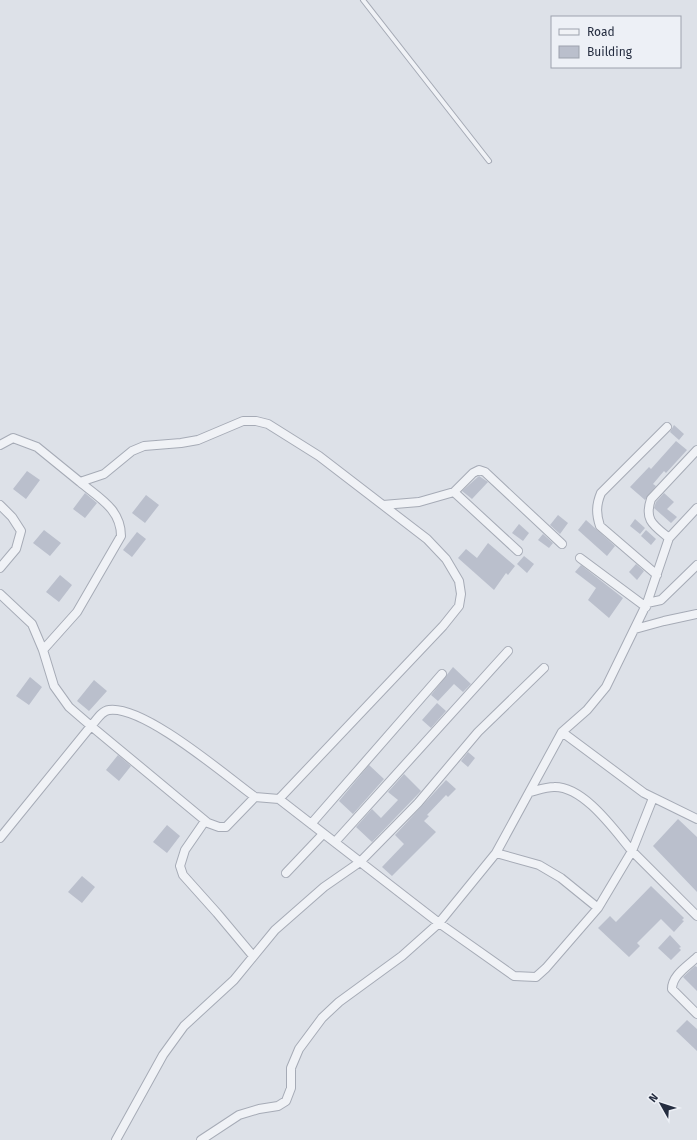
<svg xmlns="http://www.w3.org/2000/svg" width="697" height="1140" viewBox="0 0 697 1140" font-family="'Fira Sans',sans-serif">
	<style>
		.building { fill: #babfcc }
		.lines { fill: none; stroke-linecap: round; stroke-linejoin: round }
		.service-casing { stroke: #a6abb6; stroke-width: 6 }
		.minor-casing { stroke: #a6abb6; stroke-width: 10 }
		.service { stroke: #f0f2f6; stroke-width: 4 }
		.minor { stroke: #f0f2f6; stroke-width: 8 }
	</style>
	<rect width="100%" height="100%" fill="#dde1e8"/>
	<!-- building -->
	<path class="building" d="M674,425L684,434L679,440L670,432Z
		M676,441L687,450L666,473L664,471L653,484L656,486L645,500L630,487L649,467L651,469Z
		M27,471L40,480L26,499L13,489Z
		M479,476L488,482L472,499L462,491Z
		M85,493L97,503L85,518L73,509Z
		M664,493L674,502L667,509L677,517L671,523L654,508L656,502Z
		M146,495L159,505L145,523L132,513Z
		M558,515L568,523L560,534L550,525Z
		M635,519L645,528L640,534L630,526Z
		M586,520L615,546L607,556L578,530Z
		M519,524L529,533L523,541L512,533Z
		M44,530L61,543L50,556L33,543Z
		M646,530L656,539L651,545L641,536Z
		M137,532L146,539L132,557L123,550Z
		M543,534L553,543L549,548L538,540Z
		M488,543L515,566L508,575L506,573L494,590L458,558L466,549L477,558Z
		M524,556L534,564L527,573L517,564Z
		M636,564L644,571L637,580L629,572Z
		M581,565L623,598L609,618L588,600L596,588L575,572Z
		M60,575L72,585L59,602L46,592Z
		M453,667L471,684L463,692L454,684L438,701L431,695Z
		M30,677L42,687L29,705L16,696Z
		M94,680L107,691L89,711L77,701Z
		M437,703L446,711L431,728L422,720Z
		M468,752L475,758L468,767L461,761Z
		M118,755L131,766L119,781L106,770Z
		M369,765L384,779L353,814L339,801Z
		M404,774L421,791L372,842L356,827L372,809L381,818L398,800L388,792Z
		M446,780L456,789L448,797L446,795L427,815L429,816L424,821L436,832L392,876L382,867L404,844L395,835Z
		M678,819L697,837V892L653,846Z
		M167,825L180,836L167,853L153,842Z
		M82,876L95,887L82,903L68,892Z
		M651,886L684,918L682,920L684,921L674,932L661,919L637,943L640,946L629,957L598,928L610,916L616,922Z
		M670,935L681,947L679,948L681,950L671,960L658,948Z
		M695,966L697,967V991L683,977Z
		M687,1020L697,1029V1051L676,1031Z"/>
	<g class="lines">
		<!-- service casing -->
		<g class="service-casing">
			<path id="service" d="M363,0L489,161"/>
		</g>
		<!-- minor casing -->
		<g class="minor-casing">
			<path id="minor" d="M0,445L13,438L37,447L80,482L104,474L132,451L144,446L181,443L198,440L243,421H256L268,424L319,456L427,539L446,559L459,581L461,594L459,606L443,626L279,799
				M454,492L473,473L479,470L485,472L562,544
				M0,505L12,517L21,531L16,549L0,568
				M383,505L419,502L454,492L518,551
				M669,538C653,525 644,520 651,499L697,450
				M580,558L646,607
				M657,575L600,526C596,514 596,505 601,493L667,427
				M0,594L32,624L43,650L54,686L69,707L91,726C96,721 101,711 109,710C144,705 226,776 255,797
				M647,603L661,600L697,565
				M635,629L664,621L697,614
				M43,650L77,612L121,536C121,509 99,498 80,482
				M562,732L644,793L697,819
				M530,792C538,790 546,787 554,787C584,786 615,831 632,851L653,798
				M205,821L185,850L180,866L183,875L217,913L253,956
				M311,824L442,674
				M0,838L91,726L208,823L219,827H226L255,797L279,799L439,923L514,976L536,977L546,968L598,908L632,851L697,916
				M335,842L508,651
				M496,853L539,865L561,878L598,908
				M286,873L323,834
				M697,957C688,966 672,975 672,989L697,1014
				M116,1140L163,1055L184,1026L234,980L275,930L324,887L360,862L418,803L478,732L544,668
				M201,1140L239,1115L259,1109L278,1106L286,1101L291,1088V1068L299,1049L322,1018L339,1002L402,956L439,923L496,853L562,732L587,710L606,687L647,603L669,538L697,508"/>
		</g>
		<!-- service -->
		<use href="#service" class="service"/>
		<!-- minor -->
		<use href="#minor" class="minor"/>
	</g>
	<!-- legend -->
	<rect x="551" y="16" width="130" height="52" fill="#edf0f6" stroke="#9da2ad"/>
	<rect x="559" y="29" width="20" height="6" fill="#f0f2f6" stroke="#9da2ad"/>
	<text x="587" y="36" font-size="12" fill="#252d40">Road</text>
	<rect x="559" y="46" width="20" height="12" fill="#babfcc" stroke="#9da2ad"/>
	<text x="587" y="56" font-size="12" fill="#252d40">Building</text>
	<!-- north arrow -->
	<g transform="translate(661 1104) rotate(309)" stroke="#edf0f6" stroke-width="3" paint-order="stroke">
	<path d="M0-3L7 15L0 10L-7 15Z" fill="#252d40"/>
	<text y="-6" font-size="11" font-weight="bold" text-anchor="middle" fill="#252d40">N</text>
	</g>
</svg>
